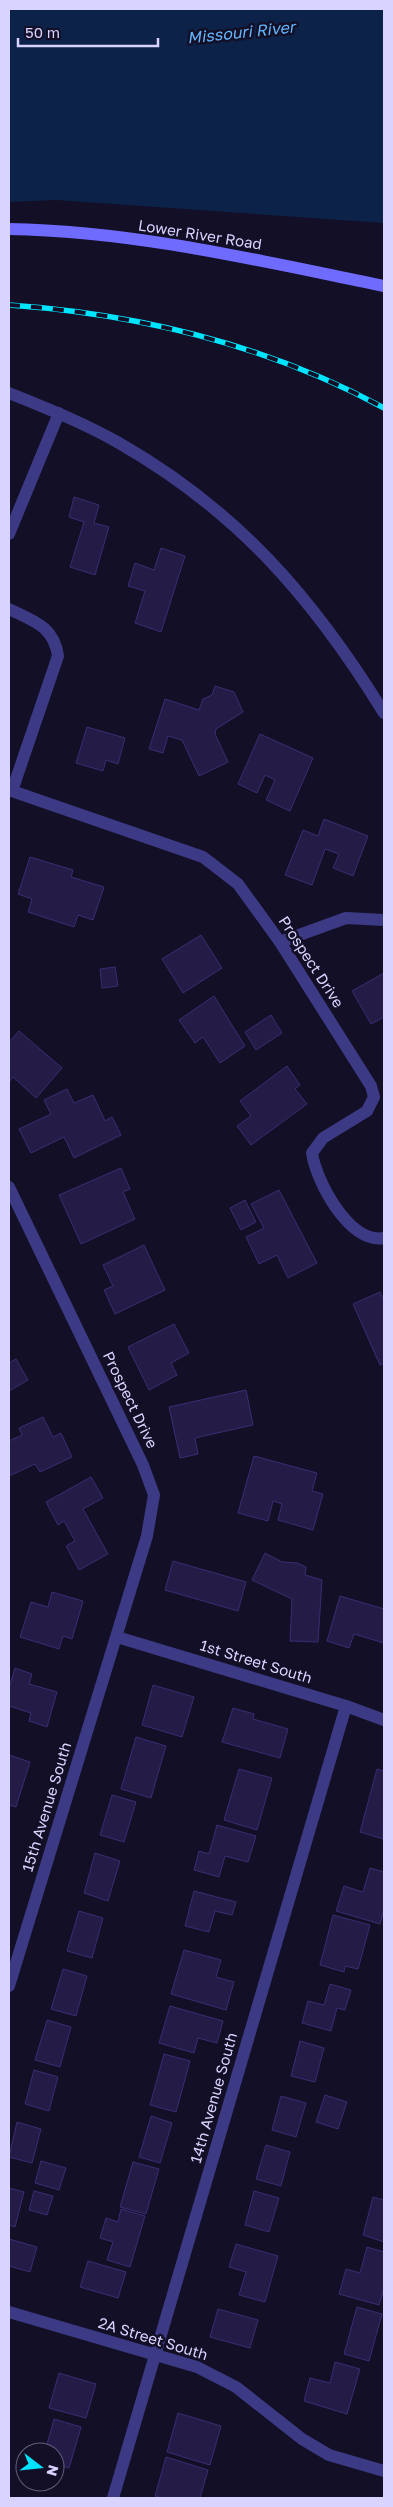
<svg xmlns="http://www.w3.org/2000/svg" width="393" height="2507" viewBox="0 0 393 2507" font-family="'Golos Text',sans-serif">
	<style>
		.water { fill: #0c2248 }
		.building { fill: #241b47; stroke: #3b2d73 }
		.lines { fill: none; stroke-linecap: round; stroke-linejoin: round }
		.street { stroke: #3d3a85; stroke-width: 12 }
		.secondary { stroke: #6f6bff; stroke-width: 12 }
		.rail-casing { stroke: #00e5ff; stroke-width: 5.5 }
		.rail { stroke: #130f26; stroke-width: 4; stroke-dasharray: 11; stroke-linecap: butt }
		.labels { text-anchor: middle; stroke-width: 5; stroke-linejoin: round; paint-order: stroke }
		.street-label { font-size: 15px; fill: #d9d4ff; stroke: #130f26 }
		.water-label { font-size: 16px; font-style: italic; fill: #62b6ff; stroke: #130f26 }
	</style>
	<rect width="100%" height="100%" fill="#130f26"/>
	<!-- water -->
	<path class="water" d="M9,9H384V223L56,200L9,202Z"/>
	<!-- building -->
	<path class="building" d="M74,497L99,505L94,523L109,527L95,575L70,567L84,522L69,517Z
		M161,548L185,556L161,632L135,623L145,591L128,586L135,563L154,570Z
		M215,686L234,692L243,712L216,729L215,734L228,762L199,776L182,740L168,736L163,753L149,749L165,699L199,710L203,699L212,695Z
		M87,727L125,738L118,764L106,760L103,771L76,763Z
		M260,734L313,758L290,811L266,800L275,780L265,775L257,793L238,784Z
		M324,819L368,836L353,876L333,868L339,854L325,849L312,885L285,875L303,830L318,836Z
		M30,857L73,870L71,877L104,887L93,920L78,915L74,927L28,912L32,899L18,894Z
		M201,935L222,968L183,993L162,959Z
		M115,967L118,986L102,988L100,969Z
		M384,973V1017L371,1024L352,991Z
		M214,996L245,1046L220,1063L203,1037L195,1043L179,1020Z
		M271,1015L282,1033L256,1050L245,1032Z
		M19,1031L62,1068L36,1098L13,1077L9,1082V1042Z
		M287,1066L300,1085L295,1089L307,1104L251,1145L237,1126L251,1116L240,1101Z
		M67,1089L74,1103L93,1095L105,1121L112,1117L121,1135L74,1158L64,1137L31,1153L19,1129L51,1114L44,1100Z
		M121,1168L130,1189L123,1192L135,1219L81,1244L59,1195Z
		M279,1190L317,1263L288,1278L277,1255L259,1264L246,1237L264,1228L251,1204Z
		M245,1200L256,1222L241,1230L230,1208Z
		M144,1245L165,1290L115,1314L104,1290L113,1286L103,1265Z
		M380,1292L384,1301V1363L380,1365L353,1304Z
		M174,1324L189,1353L171,1363L177,1375L149,1390L128,1347Z
		M16,1359L28,1380L9,1391V1363Z
		M246,1390L253,1425L195,1438L198,1454L180,1458L169,1407Z
		M43,1417L53,1437L61,1433L72,1457L40,1472L35,1464L9,1476V1441L22,1435L19,1428Z
		M254,1456L317,1473L312,1491L323,1494L313,1530L278,1520L282,1504L273,1501L268,1521L238,1513Z
		M91,1477L103,1498L83,1509L108,1554L79,1570L66,1546L75,1541L64,1521L58,1525L46,1502Z
		M265,1553L282,1562L297,1563L306,1567L305,1575L322,1580L318,1642L290,1641L292,1599L252,1580Z
		M173,1561L246,1582L238,1611L165,1590Z
		M52,1592L83,1601L72,1639L63,1636L59,1649L20,1637L31,1602L48,1607Z
		M340,1596L384,1609V1643L354,1634L349,1648L327,1641Z
		M15,1668L32,1674L29,1684L57,1692L47,1727L29,1721L31,1713L9,1706V1688Z
		M153,1685L194,1697L182,1737L142,1725Z
		M233,1708L254,1714L253,1719L288,1729L280,1758L222,1742Z
		M136,1737L166,1746L151,1798L121,1789Z
		M9,1755L30,1762L16,1807L9,1805Z
		M239,1769L272,1778L257,1830L224,1820Z
		M377,1769L384,1771L383,1839L360,1832Z
		M112,1795L136,1802L124,1842L100,1835Z
		M217,1825L256,1836L248,1862L225,1856L219,1877L194,1870L199,1851L209,1854Z
		M95,1853L120,1861L108,1901L84,1893Z
		M370,1868L384,1872V1909L380,1924L336,1911L344,1886L363,1892Z
		M194,1891L236,1902L232,1915L215,1911L209,1932L185,1926Z
		M79,1911L103,1918L92,1958L67,1951Z
		M333,1915L370,1925L358,1969L345,1966L344,1972L320,1965Z
		M184,1950L221,1960L216,1977L234,1982L226,2010L171,1994Z
		M63,1969L87,1976L76,2016L51,2009Z
		M330,1984L351,1990L345,2010L337,2008L331,2031L302,2023L308,2001L324,2005Z
		M170,2006L223,2021L217,2043L198,2038L194,2053L159,2043Z
		M47,2020L71,2027L60,2067L35,2060Z
		M300,2041L324,2048L315,2082L291,2076Z
		M164,2054L190,2061L176,2112L150,2105Z
		M34,2070L58,2077L49,2111L25,2104Z
		M325,2095L347,2102L338,2129L316,2122Z
		M281,2096L306,2103L296,2137L272,2130Z
		M151,2116L172,2123L160,2163L139,2157Z
		M17,2122L41,2129L32,2163L9,2157Z
		M266,2145L290,2152L281,2186L256,2179Z
		M41,2161L66,2168L59,2190L35,2183Z
		M133,2162L159,2169L146,2214L120,2207Z
		M9,2188L24,2192L15,2227L9,2225Z
		M34,2191L53,2196L47,2215L29,2210Z
		M254,2191L279,2198L269,2232L245,2225Z
		M373,2197L384,2200V2242L363,2235Z
		M121,2209L145,2216L130,2267L107,2260L113,2242L100,2238L106,2218L118,2222Z
		M9,2239L37,2247L30,2272L9,2266Z
		M236,2244L278,2256L265,2302L239,2295L246,2272L229,2267Z
		M367,2247L384,2252V2288L379,2305L339,2294L346,2269L360,2273Z
		M88,2261L126,2272L118,2298L80,2287Z
		M357,2307L382,2314L369,2361L344,2354Z
		M218,2309L258,2320L250,2348L210,2337Z
		M335,2362L360,2369L347,2414L304,2401L310,2378L330,2383Z
		M59,2373L96,2384L86,2418L49,2408Z
		M178,2413L221,2426L210,2465L167,2452Z
		M54,2419L81,2427L69,2468L55,2464V2452H45Z
		M166,2457L208,2470L200,2498H163L155,2496Z"/>
	<g class="lines">
		<!-- street -->
		<path class="street" d="M9,393C46,408 84,423 119,443C238,511 313,598 384,713
			M9,534L59,413
			M9,609C33,621 54,626 58,656L12,791
			M9,790L203,857L238,884L280,942L371,1086L374,1097L367,1111L323,1138L312,1153C316,1181 349,1244 384,1238
			M280,942L346,918L384,920
			M9,1187L143,1465L154,1495L147,1536L9,1986
			M117,1637L346,1706L384,1720
			M9,2312L197,2367L236,2387L302,2439L329,2455L384,2471
			M113,2498L346,1706"/>
		<!-- secondary -->
		<path class="secondary" d="M9,229C135,231 261,261 384,286"/>
		<!-- rail casing -->
		<g class="rail-casing">
			<path id="rail" d="M9,305C139,314 269,346 384,408"/>
		</g>
		<!-- rail -->
		<use href="#rail" class="rail"/>
	</g>
	<g class="labels">
		<!-- street labels -->
		<g class="street-label">
			<text transform="translate(200 235) rotate(9)" y="5">Lower River Road</text>
			<text transform="translate(311 962) rotate(57)" y="5">Prospect Drive</text>
			<text transform="translate(130 1400) rotate(64)" y="5">Prospect Drive</text>
			<text transform="translate(256 1662) rotate(17)" y="5">1st Street South</text>
			<text transform="translate(47 1807) rotate(-73)" y="5">15th Avenue South</text>
			<text transform="translate(214 2098) rotate(-74)" y="5">14th Avenue South</text>
			<text transform="translate(153 2339) rotate(17)" y="5">2A Street South</text>
		</g>
		<!-- water labels -->
		<g class="water-label">
			<text transform="translate(241 32) rotate(-6)" y="6">Missouri River</text>
		</g>
	</g>
	<!-- border -->
	<rect width="393" height="2507" fill="none" stroke="#d9d4ff" stroke-width="20"/>
	<!-- north arrow -->
	<g transform="translate(40 2467) rotate(106)"><circle r="24" fill="#130f26" stroke="#625e7d"/>
	<path d="M0-4L9 19L0 12L-9 19Z" fill="#00e5ff"/>
	<text y="-8" font-size="14" font-weight="bold" text-anchor="middle" fill="#d9d4ff">N</text>
	</g>
	<!-- scale -->
	<path d="M18 38v8h140v-8" fill="none" stroke="#d9d4ff" stroke-width="2.5"/>
	<text x="25" y="38" font-size="15" fill="#d9d4ff" stroke="#130f26" stroke-width="4" paint-order="stroke">50 m</text>
</svg>
